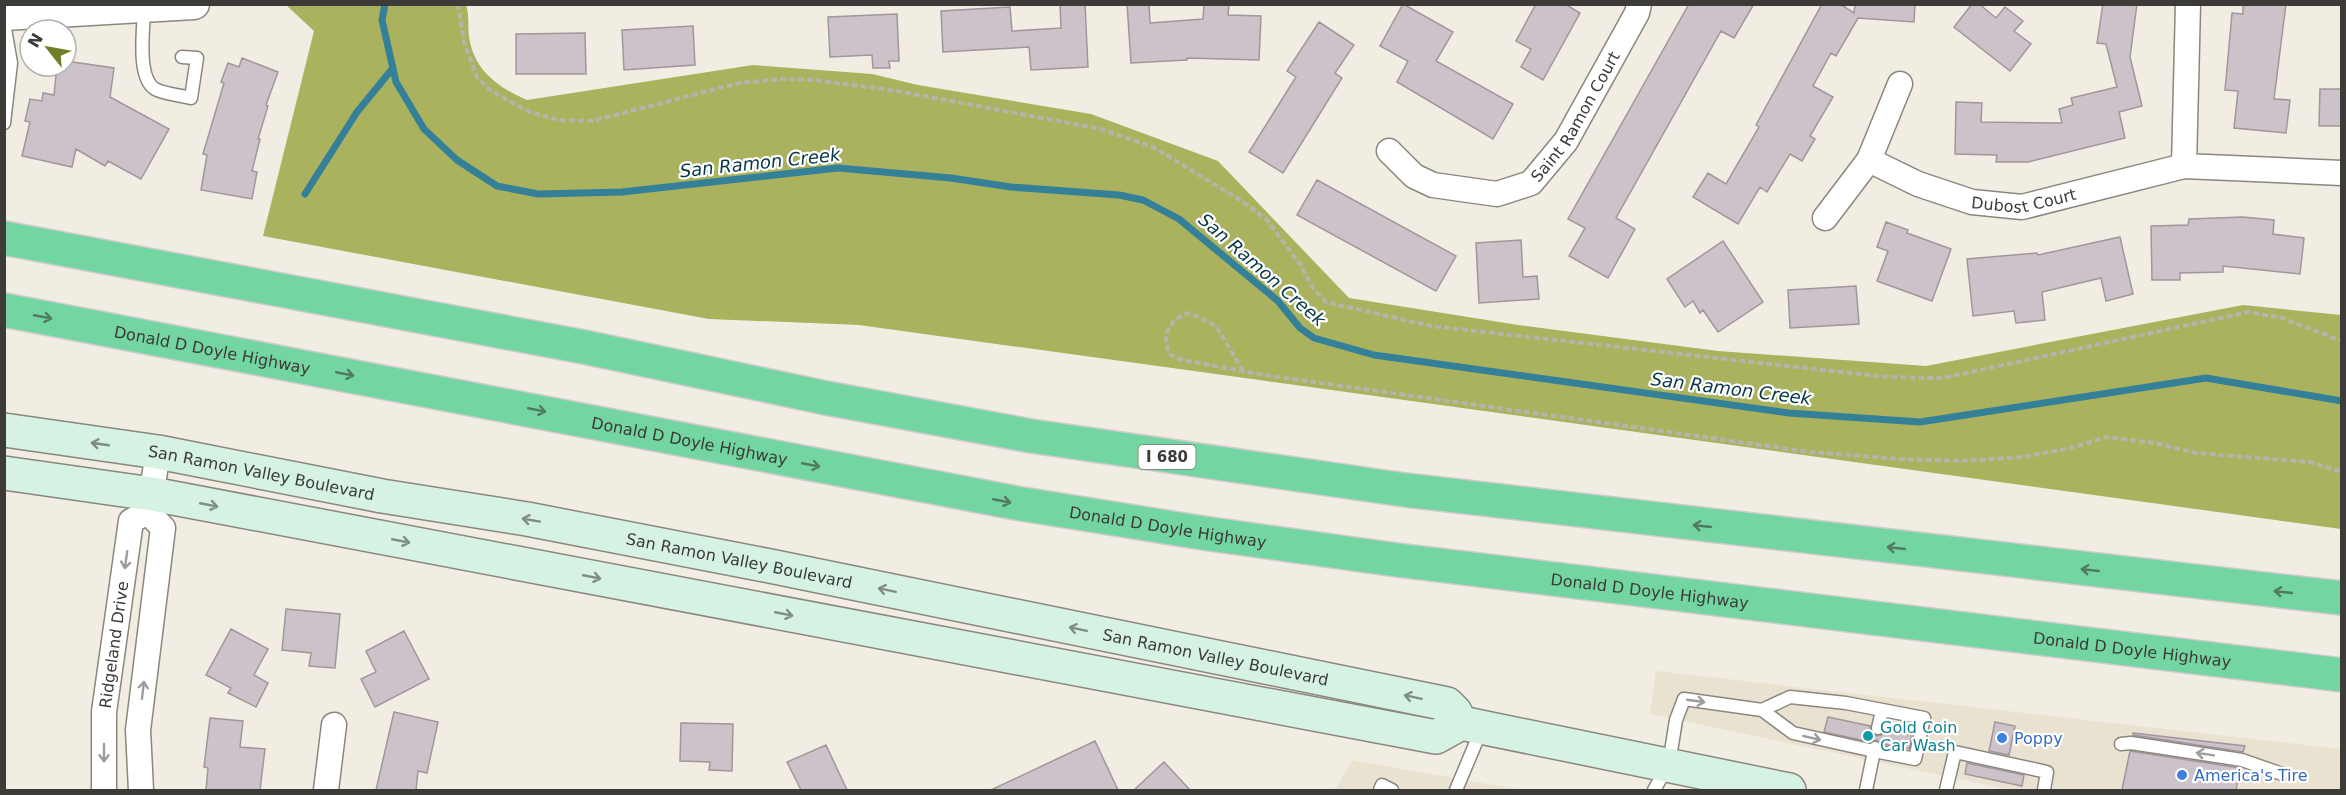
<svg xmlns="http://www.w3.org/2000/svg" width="2346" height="795" viewBox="0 0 2346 795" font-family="'DejaVu Sans',sans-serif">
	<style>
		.built { fill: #e9e2d1 }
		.forest { fill: #aab25e }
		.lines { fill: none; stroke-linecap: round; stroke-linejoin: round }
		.stream { stroke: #348098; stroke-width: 7 }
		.building { fill: #ccc2c9; stroke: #a0969c; stroke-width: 1.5 }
		.service-casing { stroke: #8b877e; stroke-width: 15 }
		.minor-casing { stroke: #8b877e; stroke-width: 27 }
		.tertiary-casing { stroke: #8b877e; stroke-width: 33 }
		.secondary-casing { stroke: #8b877e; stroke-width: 36 }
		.motorway-casing { stroke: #cdcccb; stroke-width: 36 }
		.path { stroke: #b6b3ab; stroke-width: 4; stroke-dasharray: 6 3; stroke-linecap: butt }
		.service { stroke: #fff; stroke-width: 12 }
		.minor { stroke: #fff; stroke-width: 24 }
		.tertiary { stroke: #fff; stroke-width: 30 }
		.secondary { stroke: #d5f2e3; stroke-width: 33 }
		.motorway { stroke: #72d5a2; stroke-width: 33 }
		.oneway { stroke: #527962 }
		.oneway2 { stroke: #818d84 }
		.oneway3 { stroke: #9e9d9b }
		.culture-dot { fill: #0f9aa8; stroke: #fff; stroke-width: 2 }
		.shop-dot { fill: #3f7fe0; stroke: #fff; stroke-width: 2 }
		.labels { text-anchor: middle; stroke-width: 4.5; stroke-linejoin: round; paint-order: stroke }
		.shield { fill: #fff; stroke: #777673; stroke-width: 1.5 }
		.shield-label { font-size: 15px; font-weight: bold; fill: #3d3b37 }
		.street-label { font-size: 16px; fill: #3d3b37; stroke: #fff }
		.culture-label { font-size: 16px; fill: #0d838f; stroke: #fff; text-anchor: start }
		.shop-label { font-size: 16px; fill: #366cbe; stroke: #fff; text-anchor: start }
		.water-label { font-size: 18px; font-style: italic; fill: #083848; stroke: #fff }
	</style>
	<rect width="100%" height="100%" fill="#f1ede3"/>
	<!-- built -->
	<path class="built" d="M1656,671L2341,749V790H2011L1650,714Z
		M1352,760L1521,790H1335Z"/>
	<!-- forest -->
	<path class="forest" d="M286,5H466C470,17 467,30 470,42C476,72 501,89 527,100L753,65L872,74L918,85L1091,114L1218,161L1349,298L1518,325L1718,351L1926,366L2243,305L2341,315V529L859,325L709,319L263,236L314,31Z"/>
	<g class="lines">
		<!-- stream -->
		<path class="stream" d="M385,4L382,20L396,82L424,129L457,160L497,186L538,194L622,192L838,168L951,178L1011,187L1119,195L1143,200L1179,219L1278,301L1300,328L1314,338L1374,355L1789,413L1920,422L2206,378L2342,401
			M305,194L357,112L393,68"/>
	</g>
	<!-- building -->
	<path class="building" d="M1060,4H1085L1088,67L1031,70L1029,47L943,52L941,11L1010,7L1012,31L1061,28Z
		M1127,4H1149L1150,23L1203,19L1204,4H1229L1228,15L1261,16L1259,60L1187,58V60L1131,63Z
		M1403,4L1453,32L1436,61L1513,104L1493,139L1397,82L1408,61L1380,46Z
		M1536,4H1565L1580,13L1543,80L1521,67L1531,49L1516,41Z
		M1689,4H1754L1734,38L1721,31L1616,218L1635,229L1608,278L1569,256L1585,228L1568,219Z
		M1822,4H1840L1854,13L1855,4H1915L1914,22L1858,18L1836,56L1831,53L1813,86L1833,97L1810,136L1815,139L1802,161L1790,154L1767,192L1760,187L1738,224L1693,197L1708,173L1726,184L1759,127L1756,125Z
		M1972,4H1979L1996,18L2005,7L2023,21L2014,31L2031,44L2010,71L1954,27Z
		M2103,4H2137L2130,57L2142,106L2119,112L2125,138L2028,162H1996L1997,155L1955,154L1956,102L1982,103L1981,122L2062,123L2059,109L2073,105L2071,98L2117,87L2106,44L2097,43Z
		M2243,4H2286L2274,99L2290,100L2286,133L2234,128L2238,91L2225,90L2232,13L2243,14Z
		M897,14L899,61H889L890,68H873L872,55L830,57L828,17Z
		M1319,22L1354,45L1335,73L1342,78L1283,173L1249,152L1296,77L1287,71Z
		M693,26L695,65L624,70L622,30Z
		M585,33L586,74H516V34Z
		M242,58L278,72L266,105L268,106L258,139H260L252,171L257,172L252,199L201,190L207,155L203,154L224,83L221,82L228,63L239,67Z
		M66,61L114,68L110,97L169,129L141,179L108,161L105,166L76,149L72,167L22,156L30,122L25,121L30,99L42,101L43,93L54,95L57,66H66Z
		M2320,89H2342V126H2319Z
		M1317,180L1456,256L1436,291L1297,215Z
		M2243,217L2274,220L2273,234L2304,238L2300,274L2223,266V272L2180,273V280H2152L2151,226L2188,225L2189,219Z
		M1886,222L1908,230L1907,233L1951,249L1932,301L1877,281L1888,251L1877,247Z
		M2120,237L2133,294L2106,301L2101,278L2042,292L2045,320L2016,323L2014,311L1973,316L1967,259L2037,253L2038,255Z
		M1521,240L1523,277L1537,276L1539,299L1479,303L1476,243Z
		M1723,241L1763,302L1718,332L1703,310L1700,313L1693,301L1685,307L1667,279Z
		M1856,286L1859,324L1790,328L1788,290Z
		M286,609L340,614L335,668L309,666L311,653L282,650Z
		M231,629L268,649L254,675L268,683L256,707L228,693L231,688L206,675Z
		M404,631L429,679L375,707L361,679L376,672L366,651Z
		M394,712L438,722L427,773L418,771L416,790H376Z
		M1828,717L1870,726L1872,734L1877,736L1884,734L1886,729L1912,735L1909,749L1882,744L1877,740L1870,742L1824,732Z
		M210,718L243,721L240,747L265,749L260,790H206L208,768L204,767Z
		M1995,722L2015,726L2009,755L1989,751Z
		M681,723L733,724L732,771L709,770L710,762L680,761Z
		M2133,733L2245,746L2243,752L2133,735Z
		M1095,741L1118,790H991Z
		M826,745L847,790H801L787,762Z
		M2130,751L2240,768L2236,790H2122Z
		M1164,762L1190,790H1134Z
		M1967,763L2024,775L2022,786L1965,774Z"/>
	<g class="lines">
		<!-- service casing -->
		<g class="service-casing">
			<path id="service" d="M144,8C144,27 136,77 155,89C164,94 180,95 191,98L197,58L182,57
				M4,23L11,63L4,123
				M1762,710L1793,733L1874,751L1875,748
				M1878,728L1882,711
				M2121,744L2131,743L2242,760L2282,774
				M1380,790L1382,785L1392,790
				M1456,790L1482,728
				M1654,790L1669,764L1676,720L1684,699L1762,710L1790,697L1846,703L1924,718L1915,759L1874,751L1866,790
				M1946,790L1955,752L2047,772L2044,790"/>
		</g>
		<!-- minor casing -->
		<g class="minor-casing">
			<g id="minor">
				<path id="s1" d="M1389,151L1414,176L1433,185L1497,194L1531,183L1566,141L1637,13L1639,4"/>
				<path id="s2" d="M1869,160L1918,184L1972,202L2022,207L2184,166L2342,173"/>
				<path d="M2184,166L2188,4"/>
				<path d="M1825,218L1869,160L1900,84"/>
				<path d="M149,510L158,452"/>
				<path id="s3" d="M104,790V712L131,521L148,512"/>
				<path d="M141,790L138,730L163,528L148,512"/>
				<path d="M326,790L334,725"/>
			</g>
		</g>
		<!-- tertiary casing -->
		<g class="tertiary-casing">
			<path id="tertiary" d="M4,15L194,4"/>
		</g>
		<!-- secondary casing -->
		<g class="secondary-casing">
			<g id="secondary">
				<path id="s4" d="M4,430L158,452L382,496L527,519L770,566L1447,704L1455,712L1461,723"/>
				<path d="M4,473L152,494L1436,737L1461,723L1789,790"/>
			</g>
		</g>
		<!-- motorway casing -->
		<g class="motorway-casing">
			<g id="motorway">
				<path d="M4,238L584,347L826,398L1031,436L1405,490L2342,598"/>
				<path id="s5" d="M4,310L1016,503L1203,533L1397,560L2342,675"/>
			</g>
		</g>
		<!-- path -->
		<path class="path" d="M458,4L464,42L477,77L490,90L513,103L530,112L559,120L592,121L739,83L783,79L814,80L897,91L1101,129L1153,147L1242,201L1267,220L1300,264L1313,288L1326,302L1431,326L1887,377L1943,378L2248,312L2282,318L2342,341
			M1243,371L1216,326L1189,313C1169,319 1162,334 1169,354L1182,360L1264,375L1810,452L1899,459L1962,461L2023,457L2071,448L2106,437L2155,443L2196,453L2310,462L2342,472"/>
		<!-- service -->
		<use href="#service" class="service"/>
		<!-- minor -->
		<use href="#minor" class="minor"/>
		<!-- tertiary -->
		<use href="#tertiary" class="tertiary"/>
		<!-- secondary -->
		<use href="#secondary" class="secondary"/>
		<!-- motorway -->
		<use href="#motorway" class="motorway"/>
	</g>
	<!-- one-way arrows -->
	<defs><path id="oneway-shaft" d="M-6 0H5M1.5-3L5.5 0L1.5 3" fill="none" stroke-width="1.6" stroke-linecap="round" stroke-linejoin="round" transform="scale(1.5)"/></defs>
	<g class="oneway">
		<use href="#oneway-shaft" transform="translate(43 317) rotate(11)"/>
		<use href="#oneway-shaft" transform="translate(345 374) rotate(11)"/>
		<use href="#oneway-shaft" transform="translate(537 410) rotate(11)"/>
		<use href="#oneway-shaft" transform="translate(811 465) rotate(11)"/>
		<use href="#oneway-shaft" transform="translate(1002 501) rotate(11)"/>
		<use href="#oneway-shaft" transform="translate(1702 526) rotate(-174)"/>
		<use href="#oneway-shaft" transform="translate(1896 548) rotate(-174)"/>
		<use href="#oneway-shaft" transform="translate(2090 570) rotate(-174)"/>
		<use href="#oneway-shaft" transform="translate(2283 592) rotate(-174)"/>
	</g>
	<g class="oneway2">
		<use href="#oneway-shaft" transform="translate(100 444) rotate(-172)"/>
		<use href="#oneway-shaft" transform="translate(209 505) rotate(11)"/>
		<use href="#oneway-shaft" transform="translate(531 520) rotate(-170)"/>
		<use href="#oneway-shaft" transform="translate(401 541) rotate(11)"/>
		<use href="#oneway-shaft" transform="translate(592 577) rotate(11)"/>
		<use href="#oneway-shaft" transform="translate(887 590) rotate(-168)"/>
		<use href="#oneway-shaft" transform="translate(784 614) rotate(11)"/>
		<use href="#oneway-shaft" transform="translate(1078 629) rotate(-168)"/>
		<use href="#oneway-shaft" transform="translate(1413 697) rotate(-168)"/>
	</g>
	<g class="oneway3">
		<use href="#oneway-shaft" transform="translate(126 560) rotate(98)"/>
		<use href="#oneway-shaft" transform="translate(143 690) rotate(-83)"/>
		<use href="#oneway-shaft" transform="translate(1696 701) rotate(8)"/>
		<use href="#oneway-shaft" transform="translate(1812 738) rotate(13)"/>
		<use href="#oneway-shaft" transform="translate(104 753) rotate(90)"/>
		<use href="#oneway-shaft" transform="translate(2205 754) rotate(-171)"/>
	</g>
	<!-- markers -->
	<circle class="culture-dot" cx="1868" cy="736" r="6"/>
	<g class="shop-dot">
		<circle cx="2002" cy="738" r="6"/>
		<circle cx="2182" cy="775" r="6"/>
	</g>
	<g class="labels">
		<!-- shield labels -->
		<rect class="shield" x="1138.5" y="445" width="57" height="24" rx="4.5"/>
		<g class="shield-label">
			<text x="1167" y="462">I 680</text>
		</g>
		<!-- street labels -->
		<g class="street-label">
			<text dy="6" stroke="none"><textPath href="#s1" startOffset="237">Saint Ramon Court</textPath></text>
			<text dy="6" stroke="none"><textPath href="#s2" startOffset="164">Dubost Court</textPath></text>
			<text dy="6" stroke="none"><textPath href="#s5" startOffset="212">Donald D Doyle Highway</textPath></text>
			<text dy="6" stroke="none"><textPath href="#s5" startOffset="698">Donald D Doyle Highway</textPath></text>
			<text dy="6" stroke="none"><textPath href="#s4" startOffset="261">San Ramon Valley Boulevard</textPath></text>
			<text dy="6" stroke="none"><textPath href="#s5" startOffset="1184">Donald D Doyle Highway</textPath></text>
			<text dy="6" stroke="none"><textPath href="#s4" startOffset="747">San Ramon Valley Boulevard</textPath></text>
			<text dy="6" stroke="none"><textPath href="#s5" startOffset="1670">Donald D Doyle Highway</textPath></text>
			<text dy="6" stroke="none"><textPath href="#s3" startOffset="146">Ridgeland Drive</textPath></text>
			<text dy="6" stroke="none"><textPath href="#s5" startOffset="2156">Donald D Doyle Highway</textPath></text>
			<text dy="6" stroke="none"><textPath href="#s4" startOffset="1233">San Ramon Valley Boulevard</textPath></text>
		</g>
		<!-- culture labels -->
		<g class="culture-label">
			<text x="1880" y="733">Gold Coin<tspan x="1880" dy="18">Car Wash</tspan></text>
		</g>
		<!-- shop labels -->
		<g class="shop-label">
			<text x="2014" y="744">Poppy</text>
			<text x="2194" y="781">America's Tire</text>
		</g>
		<!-- water labels -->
		<g class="water-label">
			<text transform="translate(760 163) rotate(-6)" y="6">San Ramon Creek</text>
			<text transform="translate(1262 270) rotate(41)" y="6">San Ramon Creek</text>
			<text transform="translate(1731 389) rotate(7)" y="6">San Ramon Creek</text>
		</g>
	</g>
	<!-- border -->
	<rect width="2346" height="795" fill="none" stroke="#3d3b37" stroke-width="12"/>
	<!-- north arrow -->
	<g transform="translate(48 48) rotate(301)"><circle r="28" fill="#ffffff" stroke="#b1b1af" stroke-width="1.5"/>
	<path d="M0-4.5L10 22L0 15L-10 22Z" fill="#707e2c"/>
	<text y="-9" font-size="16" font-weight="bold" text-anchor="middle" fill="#3d3b37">N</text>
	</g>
</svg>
